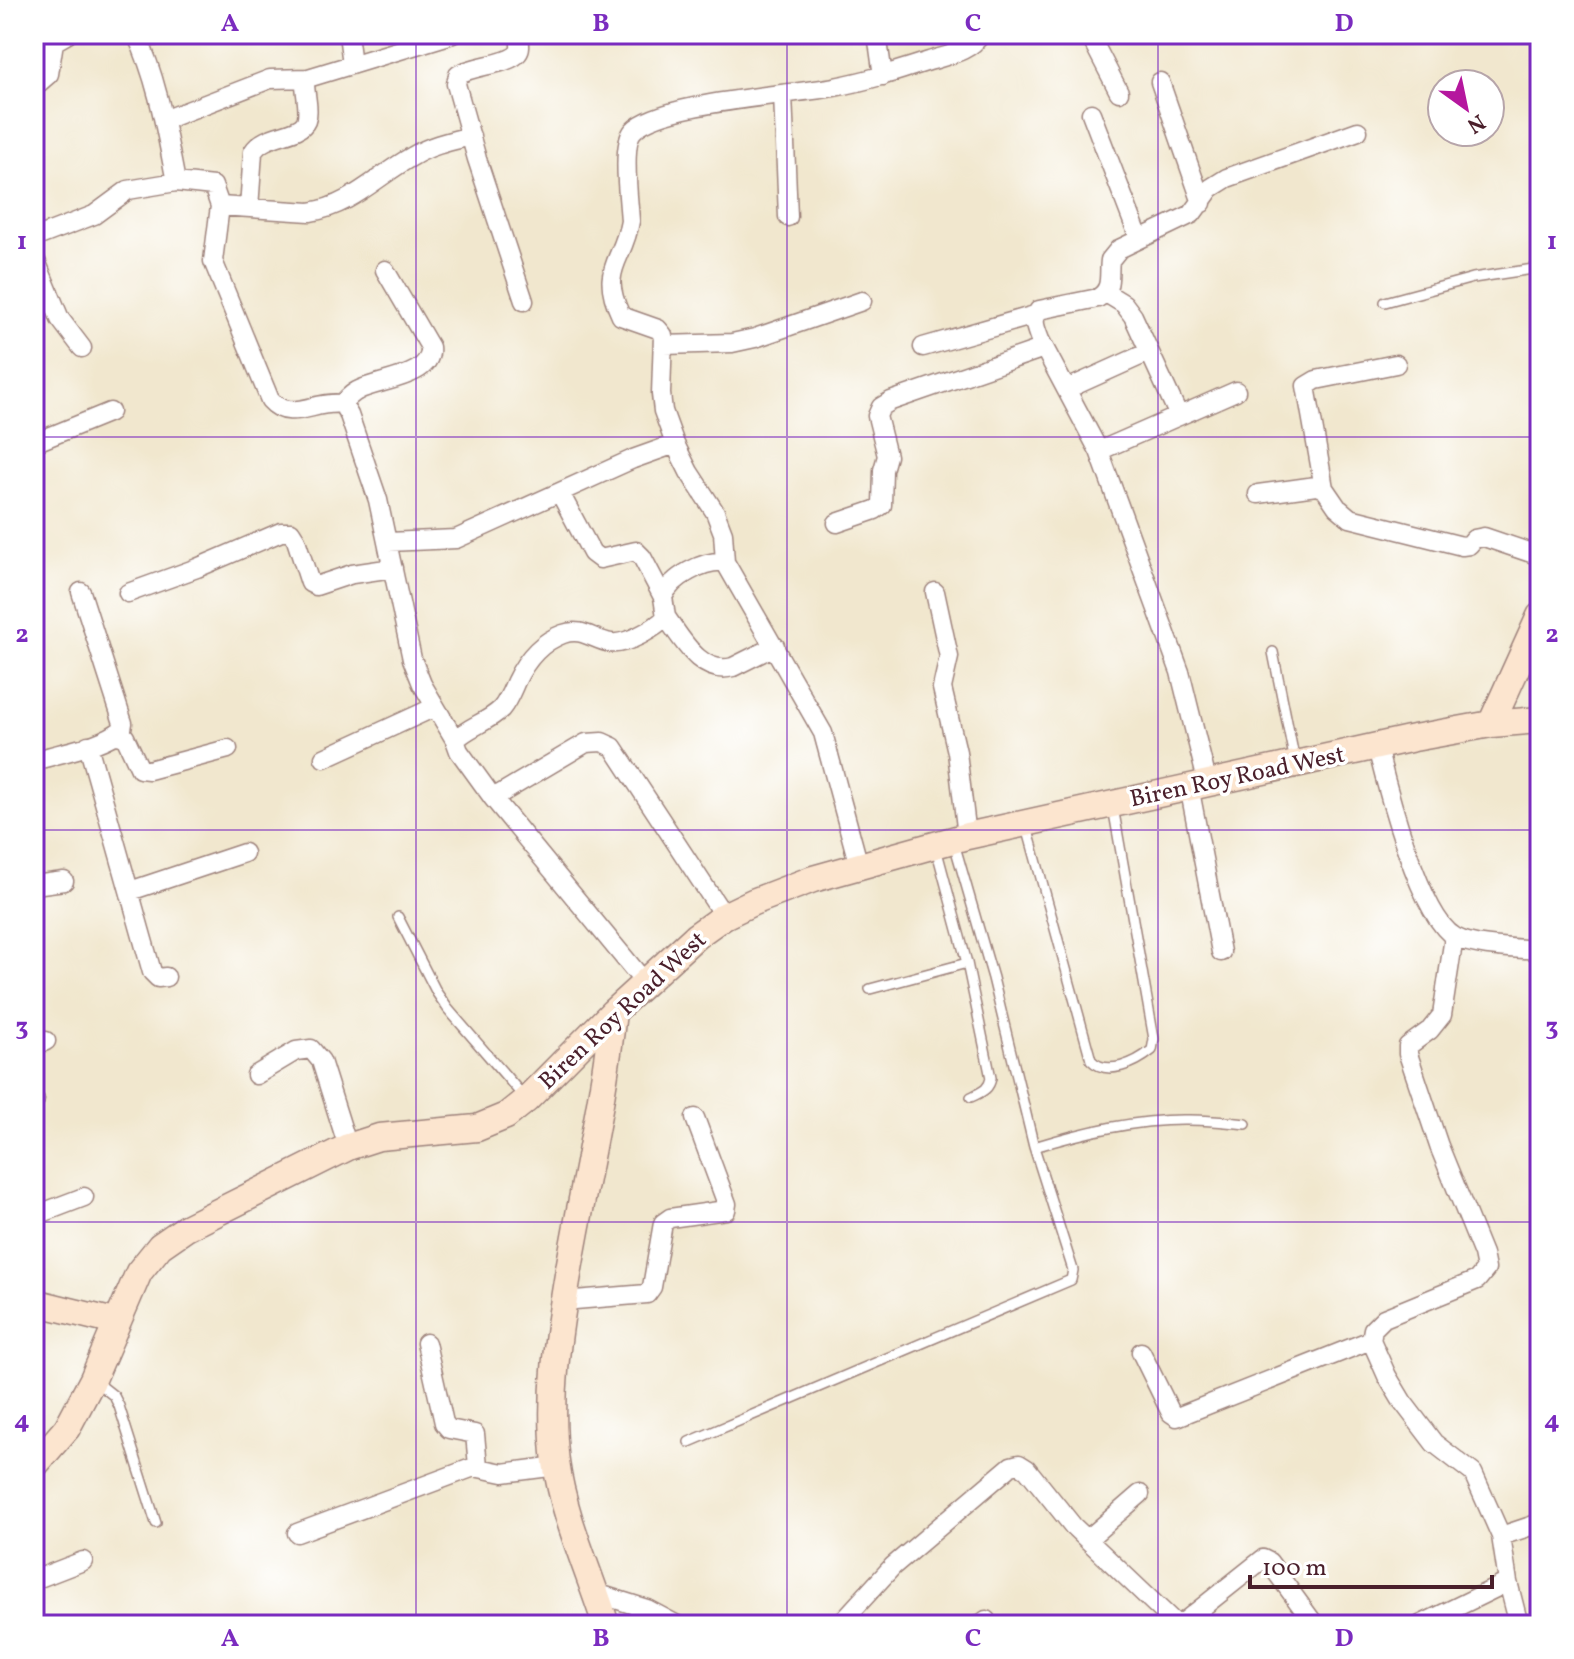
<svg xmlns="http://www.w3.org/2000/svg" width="1574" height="1659" viewBox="0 0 1574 1659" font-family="Vollkorn,serif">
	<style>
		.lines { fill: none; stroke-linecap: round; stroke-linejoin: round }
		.lane-casing { stroke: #9e837c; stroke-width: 12 }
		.street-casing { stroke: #9e837c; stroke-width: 21 }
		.secondary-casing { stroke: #9e837c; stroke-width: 29 }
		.lane { stroke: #fff; stroke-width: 9 }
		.street { stroke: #fff; stroke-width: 18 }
		.secondary { stroke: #fce5cf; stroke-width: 26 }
		.grid { fill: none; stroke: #7b2cbf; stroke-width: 2; stroke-opacity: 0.55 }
		.labels { text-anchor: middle; stroke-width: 7; stroke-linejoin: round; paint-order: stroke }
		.street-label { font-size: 24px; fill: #4a1f2b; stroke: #fff }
		.neatline { fill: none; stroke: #7b2cbf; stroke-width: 3 }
		.grid-label { font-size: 26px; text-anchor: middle; font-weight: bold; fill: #7b2cbf }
	</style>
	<rect width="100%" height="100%" fill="#fff"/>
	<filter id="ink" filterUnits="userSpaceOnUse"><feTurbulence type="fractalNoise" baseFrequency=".0125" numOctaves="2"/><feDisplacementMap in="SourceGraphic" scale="16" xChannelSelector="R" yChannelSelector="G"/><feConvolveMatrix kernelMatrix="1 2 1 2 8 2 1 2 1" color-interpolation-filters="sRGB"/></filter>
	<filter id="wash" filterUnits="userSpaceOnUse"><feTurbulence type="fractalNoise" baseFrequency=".006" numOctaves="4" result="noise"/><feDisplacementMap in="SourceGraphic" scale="32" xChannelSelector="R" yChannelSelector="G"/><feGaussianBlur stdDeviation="1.8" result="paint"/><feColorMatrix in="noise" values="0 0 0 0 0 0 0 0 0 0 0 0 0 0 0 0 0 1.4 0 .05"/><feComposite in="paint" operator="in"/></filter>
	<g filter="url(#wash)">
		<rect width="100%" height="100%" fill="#f1e7ce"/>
	</g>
	<g filter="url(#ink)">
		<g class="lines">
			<!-- lane casing -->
			<g class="lane-casing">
				<path id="lane" d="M1385,302L1473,278L1540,268
					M1273,652L1295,762
					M1027,827L1091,1060C1107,1077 1136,1063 1152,1050L1154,1039L1113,807
					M936,848L967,963L991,1078C989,1090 981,1092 971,1097
					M398,917L437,993L448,1009L524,1097
					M870,989L967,963
					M1034,1147C1084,1132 1137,1119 1189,1120C1208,1120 1227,1122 1246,1124
					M95,1381L114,1396L119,1406L156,1523
					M689,1442L1071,1280L1073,1270L1034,1147L993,978L954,843"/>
			</g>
			<!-- street casing -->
			<g class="street-casing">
				<path id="street" d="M136,34C158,80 166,132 176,182
					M348,34L352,64
					M519,34C519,40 522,48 518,53C509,65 473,65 458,75L456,84L477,159L524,301
					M877,34L883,76
					M1089,34L1119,92
					M139,40L163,34
					M1160,82L1202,203
					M34,87L49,74L54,42L68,34
					M783,94L788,217
					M1091,113L1139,238
					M164,120L270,79L308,78
					M220,206L310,212C351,206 378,175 413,156C431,145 451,141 471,136
					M249,208L253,152C265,132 299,137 306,121C310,111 305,94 305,83L308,78L453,34
					M34,238L94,215L128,190L176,182L213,186L220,206L213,261L270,400C290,423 315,400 342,404L349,415L378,500L412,659L422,684L455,740
					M34,256L60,319L82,348
					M1106,293L1124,304L1133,316L1179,416
					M664,345L732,343L755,338L862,301
					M923,347L1035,315
					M1067,389L1149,352
					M342,404C347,399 351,394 357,391C375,380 434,378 430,347L385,270
					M34,443L110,412
					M1099,451L1236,391
					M1324,488L1306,386L1316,380L1396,364
					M560,493L592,553L600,559L636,551L642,557L663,597
					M1258,494L1316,486L1324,488L1337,507L1350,518L1462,546L1469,545L1474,539L1484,537L1540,556
					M837,523L875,510L882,505L883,470L887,456L877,416L881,407L891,401L1044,348
					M388,542L456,539L633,459L675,444
					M725,562L723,533L715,512L689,472L675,444L663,411L661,394L663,335L658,329L621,316C598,268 623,263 630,221C629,202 621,145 633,131C659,102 792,95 834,87C867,81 898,71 929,61C948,55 970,52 981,34
					M935,592L949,657L942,688L957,752L967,836
					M128,593L197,568L281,532H291L296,540L310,583L316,586L352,574L393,568
					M666,617C682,639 701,676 733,667L775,646
					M116,735L125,737L140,769L149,770L228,749
					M88,745L152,972L158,978L166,977
					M1377,747C1387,788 1420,917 1455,937C1475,948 1517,948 1540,950
					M34,758L41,759C66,751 102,746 122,729L123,723L81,592
					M324,758L435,707
					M1207,781L1180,672L1099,451L1040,340C1036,329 1031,320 1039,310L1098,298C1113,289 1108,276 1110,260L1119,249L1192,214L1211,188L1227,178L1358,131
					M1189,786L1221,952
					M493,798L586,743L602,742L613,747L724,916
					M34,885L64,881
					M130,891L244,853
					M1454,937L1442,1015L1430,1030L1408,1046V1054L1439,1146L1483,1254L1486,1269L1477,1280L1384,1318L1373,1329L1371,1340L1387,1376L1402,1401L1434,1443L1473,1473L1501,1536L1540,1523
					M645,983L493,798L459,751L455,740C468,727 488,722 501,709C508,701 512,690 516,681C526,660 541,642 563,634C582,627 593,640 611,643C627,645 656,628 666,617L663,597C671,577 704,560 725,562L823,733L859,866
					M34,1046L46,1041
					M256,1075L296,1051L311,1049L321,1061L348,1147
					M34,1100H35
					M34,1216L84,1197
					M563,1301L647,1294L652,1287L663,1223L670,1218L726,1210L727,1204L695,1118
					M426,1343L444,1423L449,1429L475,1434L478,1466
					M1141,1352L1171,1413L1177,1417L1371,1340
					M297,1533L474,1467L503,1473L557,1466
					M1501,1536L1508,1582L1519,1625
					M1088,1539L1140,1494
					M34,1580L83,1561
					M596,1593L647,1609L677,1625
					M839,1625L893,1566L1011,1466L1019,1464L1027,1469L1073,1526L1177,1625
					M980,1625L986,1620
					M1180,1625L1263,1559L1269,1562L1315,1625
					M1420,1625L1508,1582"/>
			</g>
			<!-- secondary casing -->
			<g class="secondary-casing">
				<path id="secondary" d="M1491,724L1540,616
					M34,1302L115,1322
					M34,1466L67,1428L93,1379L139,1272L160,1246L186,1228L348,1147L379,1137L477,1128L506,1116L526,1100L613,1012L696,936L724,916L753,902L813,879L967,836L1414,738L1491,724L1540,720
					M606,1625C590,1574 563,1515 556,1462C548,1398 558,1332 569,1269C584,1183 604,1098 613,1012"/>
			</g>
			<!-- lane -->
			<use href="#lane" class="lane"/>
			<!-- street -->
			<use href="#street" class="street"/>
			<!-- secondary -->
			<use href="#secondary" class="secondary"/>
		</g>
	</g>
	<!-- grid -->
	<path class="grid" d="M416,34V1625M787,34V1625M1158,34V1625M34,437H1540M34,830H1540M34,1222H1540"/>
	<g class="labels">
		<!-- street labels -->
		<g class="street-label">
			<text transform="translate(1237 776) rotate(-12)" y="8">Biren Roy Road West</text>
			<text transform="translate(622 1010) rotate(-43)" y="8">Biren Roy Road West</text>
		</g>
	</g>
	<!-- margin -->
	<rect width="1574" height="1659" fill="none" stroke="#fff" stroke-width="88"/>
	<!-- north arrow -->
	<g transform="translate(1466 108) rotate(147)"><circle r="38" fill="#ffffff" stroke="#b7a5aa" stroke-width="2"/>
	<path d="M0-6L14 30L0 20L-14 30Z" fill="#b5179e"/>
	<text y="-12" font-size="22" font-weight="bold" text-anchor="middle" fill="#4a1f2b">N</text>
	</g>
	<!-- scale -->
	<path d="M1250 1575v12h242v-12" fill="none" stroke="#4a1f2b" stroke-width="4"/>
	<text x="1262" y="1575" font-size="24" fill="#4a1f2b" stroke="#ffffff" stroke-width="6" paint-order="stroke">100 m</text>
	<rect x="44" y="44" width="1486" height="1571" class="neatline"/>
	<g class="grid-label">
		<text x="230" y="31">A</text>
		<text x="601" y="31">B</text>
		<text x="973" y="31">C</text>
		<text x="1344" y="31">D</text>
		<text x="22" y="249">1</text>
		<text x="1552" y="249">1</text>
		<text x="22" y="642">2</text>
		<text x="1552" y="642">2</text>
		<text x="22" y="1035">3</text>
		<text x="1552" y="1035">3</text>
		<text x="22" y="1428">4</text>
		<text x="1552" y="1428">4</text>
		<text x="230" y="1646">A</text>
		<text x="601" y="1646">B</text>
		<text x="973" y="1646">C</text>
		<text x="1344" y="1646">D</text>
	</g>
</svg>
